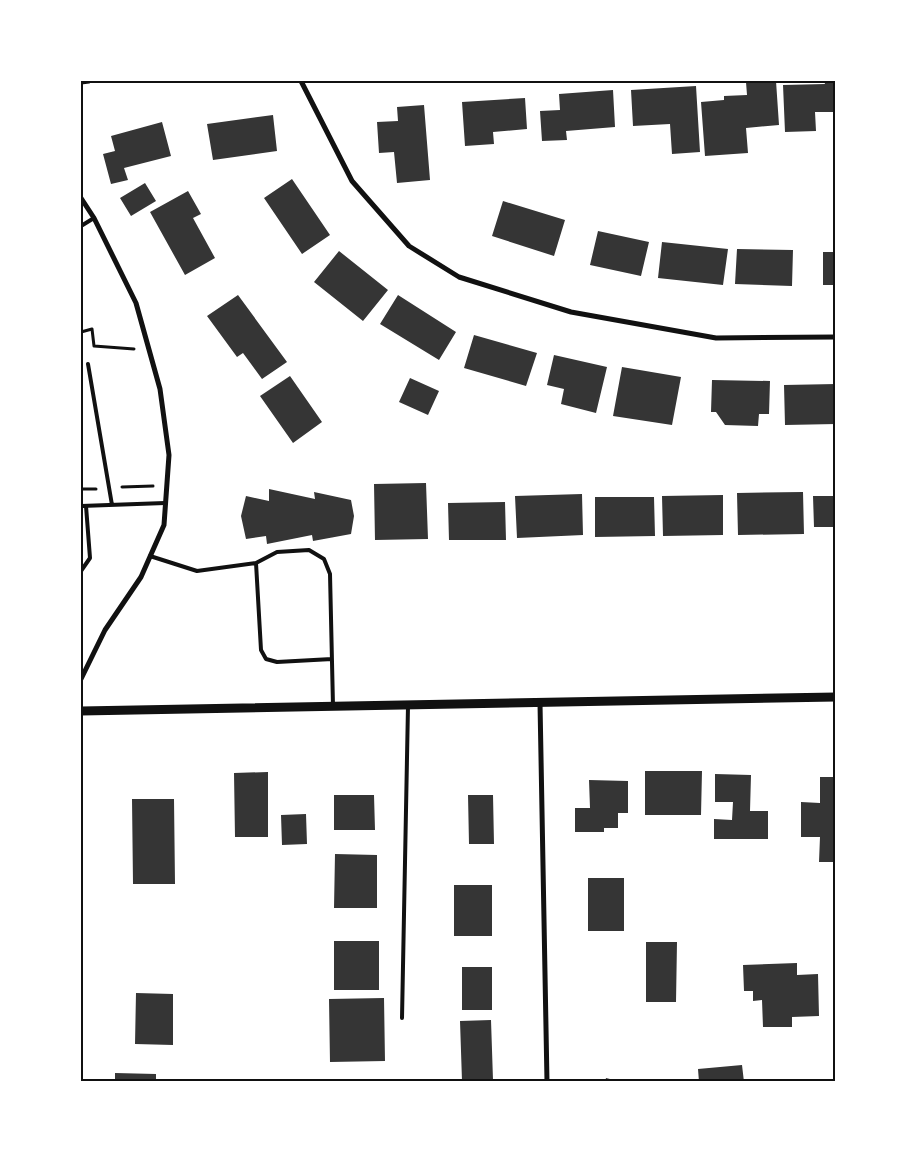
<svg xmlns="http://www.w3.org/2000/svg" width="917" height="1163" viewBox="0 0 917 1163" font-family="Overpass,sans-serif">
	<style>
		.building { fill: #353535 }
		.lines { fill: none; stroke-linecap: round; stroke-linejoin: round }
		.path { stroke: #111; stroke-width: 3 }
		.service { stroke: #111; stroke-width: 4 }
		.minor { stroke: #111; stroke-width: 5 }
		.tertiary { stroke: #111; stroke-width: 9 }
		.neatline { fill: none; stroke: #111; stroke-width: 2 }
	</style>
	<rect width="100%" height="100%" fill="#fff"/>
	<!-- building -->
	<path class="building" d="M776,81L779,125L746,128L748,153L705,156L701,102L724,100V96L747,95L746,82Z
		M824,81H836V112H815L816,131L785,132L783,85L825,84Z
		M696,86L700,152L672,154L670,124L633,126L631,90Z
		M613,90L615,127L566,131L567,140L542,141L540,111L560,110L559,94Z
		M525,98L527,129L493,132L494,144L465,146L462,102Z
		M424,105L430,180L397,183L394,152L379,153L377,122L398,121L397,107Z
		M273,115L277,151L213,160L207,124Z
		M162,122L171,156L124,168L128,180L111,184L103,154L115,151L111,136Z
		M292,179L330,235L302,254L264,198Z
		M145,183L156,201L131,216L120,198Z
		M188,191L201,214L193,218L215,258L185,275L150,212Z
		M503,201L565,220L554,256L492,236Z
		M598,231L649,242L641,276L590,265Z
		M662,242L728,249L723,285L658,278Z
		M737,249L793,250L792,286L735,284Z
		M339,251L388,290L363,321L314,282Z
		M823,252H836V285H823Z
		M238,295L287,362L262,379L243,353L237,357L207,316Z
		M398,295L456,332L439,360L380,324Z
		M474,335L537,353L526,386L464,368Z
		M554,355L607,367L596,413L561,404L564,389L547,385Z
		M622,367L681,377L672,425L613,416Z
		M290,376L322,422L293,443L260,396Z
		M410,378L439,391L428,415L399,402Z
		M712,380L770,381L769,414H759L758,426L725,425L716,412H711Z
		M836,384V424L785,425L784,385Z
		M426,483L428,539L375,540L374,484Z
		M269,489L315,499L314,492L351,500L354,516L351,534L313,541L312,535L267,544L266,536L246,539L241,516L246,496L269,501Z
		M803,492L804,534L738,535L737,493Z
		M582,494L583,535L517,538L515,496Z
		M723,495V535L663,536L662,496Z
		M813,496H836V527H814Z
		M595,497H654L655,536L595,537Z
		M505,502L506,540H449L448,503Z
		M645,771H702L701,815H645Z
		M268,772V837H235L234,773Z
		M715,774L751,775L750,811H768V839H714V819L732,820L733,802H715Z
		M820,777H836V862H819L820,837H801V802L820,803Z
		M589,780L628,781V813H618V828H604V832H575V808H590Z
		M334,795H374L375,830H334Z
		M468,795H493L494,844H469Z
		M132,799H174L175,884H133Z
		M306,814L307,844L282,845L281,815Z
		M335,854L377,855V908H334Z
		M588,878H624V931H588Z
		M454,885H492V936H454Z
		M334,941H379V990H334Z
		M646,942H677L676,1002H646Z
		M797,963V975L818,974L819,1016L792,1017V1027H763L762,1000L753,1001V991H744L743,965Z
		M462,967H492V1010H462Z
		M136,993L173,994V1045L135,1044Z
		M384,998L385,1061L330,1062L329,999Z
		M491,1020L493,1080L462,1081L460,1021Z
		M742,1065L744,1082H699L698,1069Z
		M115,1073L156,1074V1082H115Z
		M606,1078L618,1081V1082H605Z"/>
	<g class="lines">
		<!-- path -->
		<path class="path" d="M81,332L92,329L94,346L134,349
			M122,487L153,486
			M81,489H96"/>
		<!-- service -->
		<path class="service" d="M81,226L94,218
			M88,364L112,505
			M81,506L165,503
			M150,556L197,571L256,563
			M81,571L90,558L86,506
			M332,659L277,662L266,659L261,650L256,563L277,552L309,550L324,559L330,574L333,706
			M402,1018L408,706"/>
		<!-- minor -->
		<path class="minor" d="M301,81L352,181L409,246L459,277L571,312L716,338L836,337
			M81,82L89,81
			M81,198L94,218L136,303L160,389L169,455L164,525L141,577L105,630L81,679
			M540,703L547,1082"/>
		<!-- tertiary -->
		<path class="tertiary" d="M81,711L836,697"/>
	</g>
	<!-- border -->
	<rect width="917" height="1163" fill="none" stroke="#ffffff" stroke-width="165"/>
	<rect x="82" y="82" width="752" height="998" class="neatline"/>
</svg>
